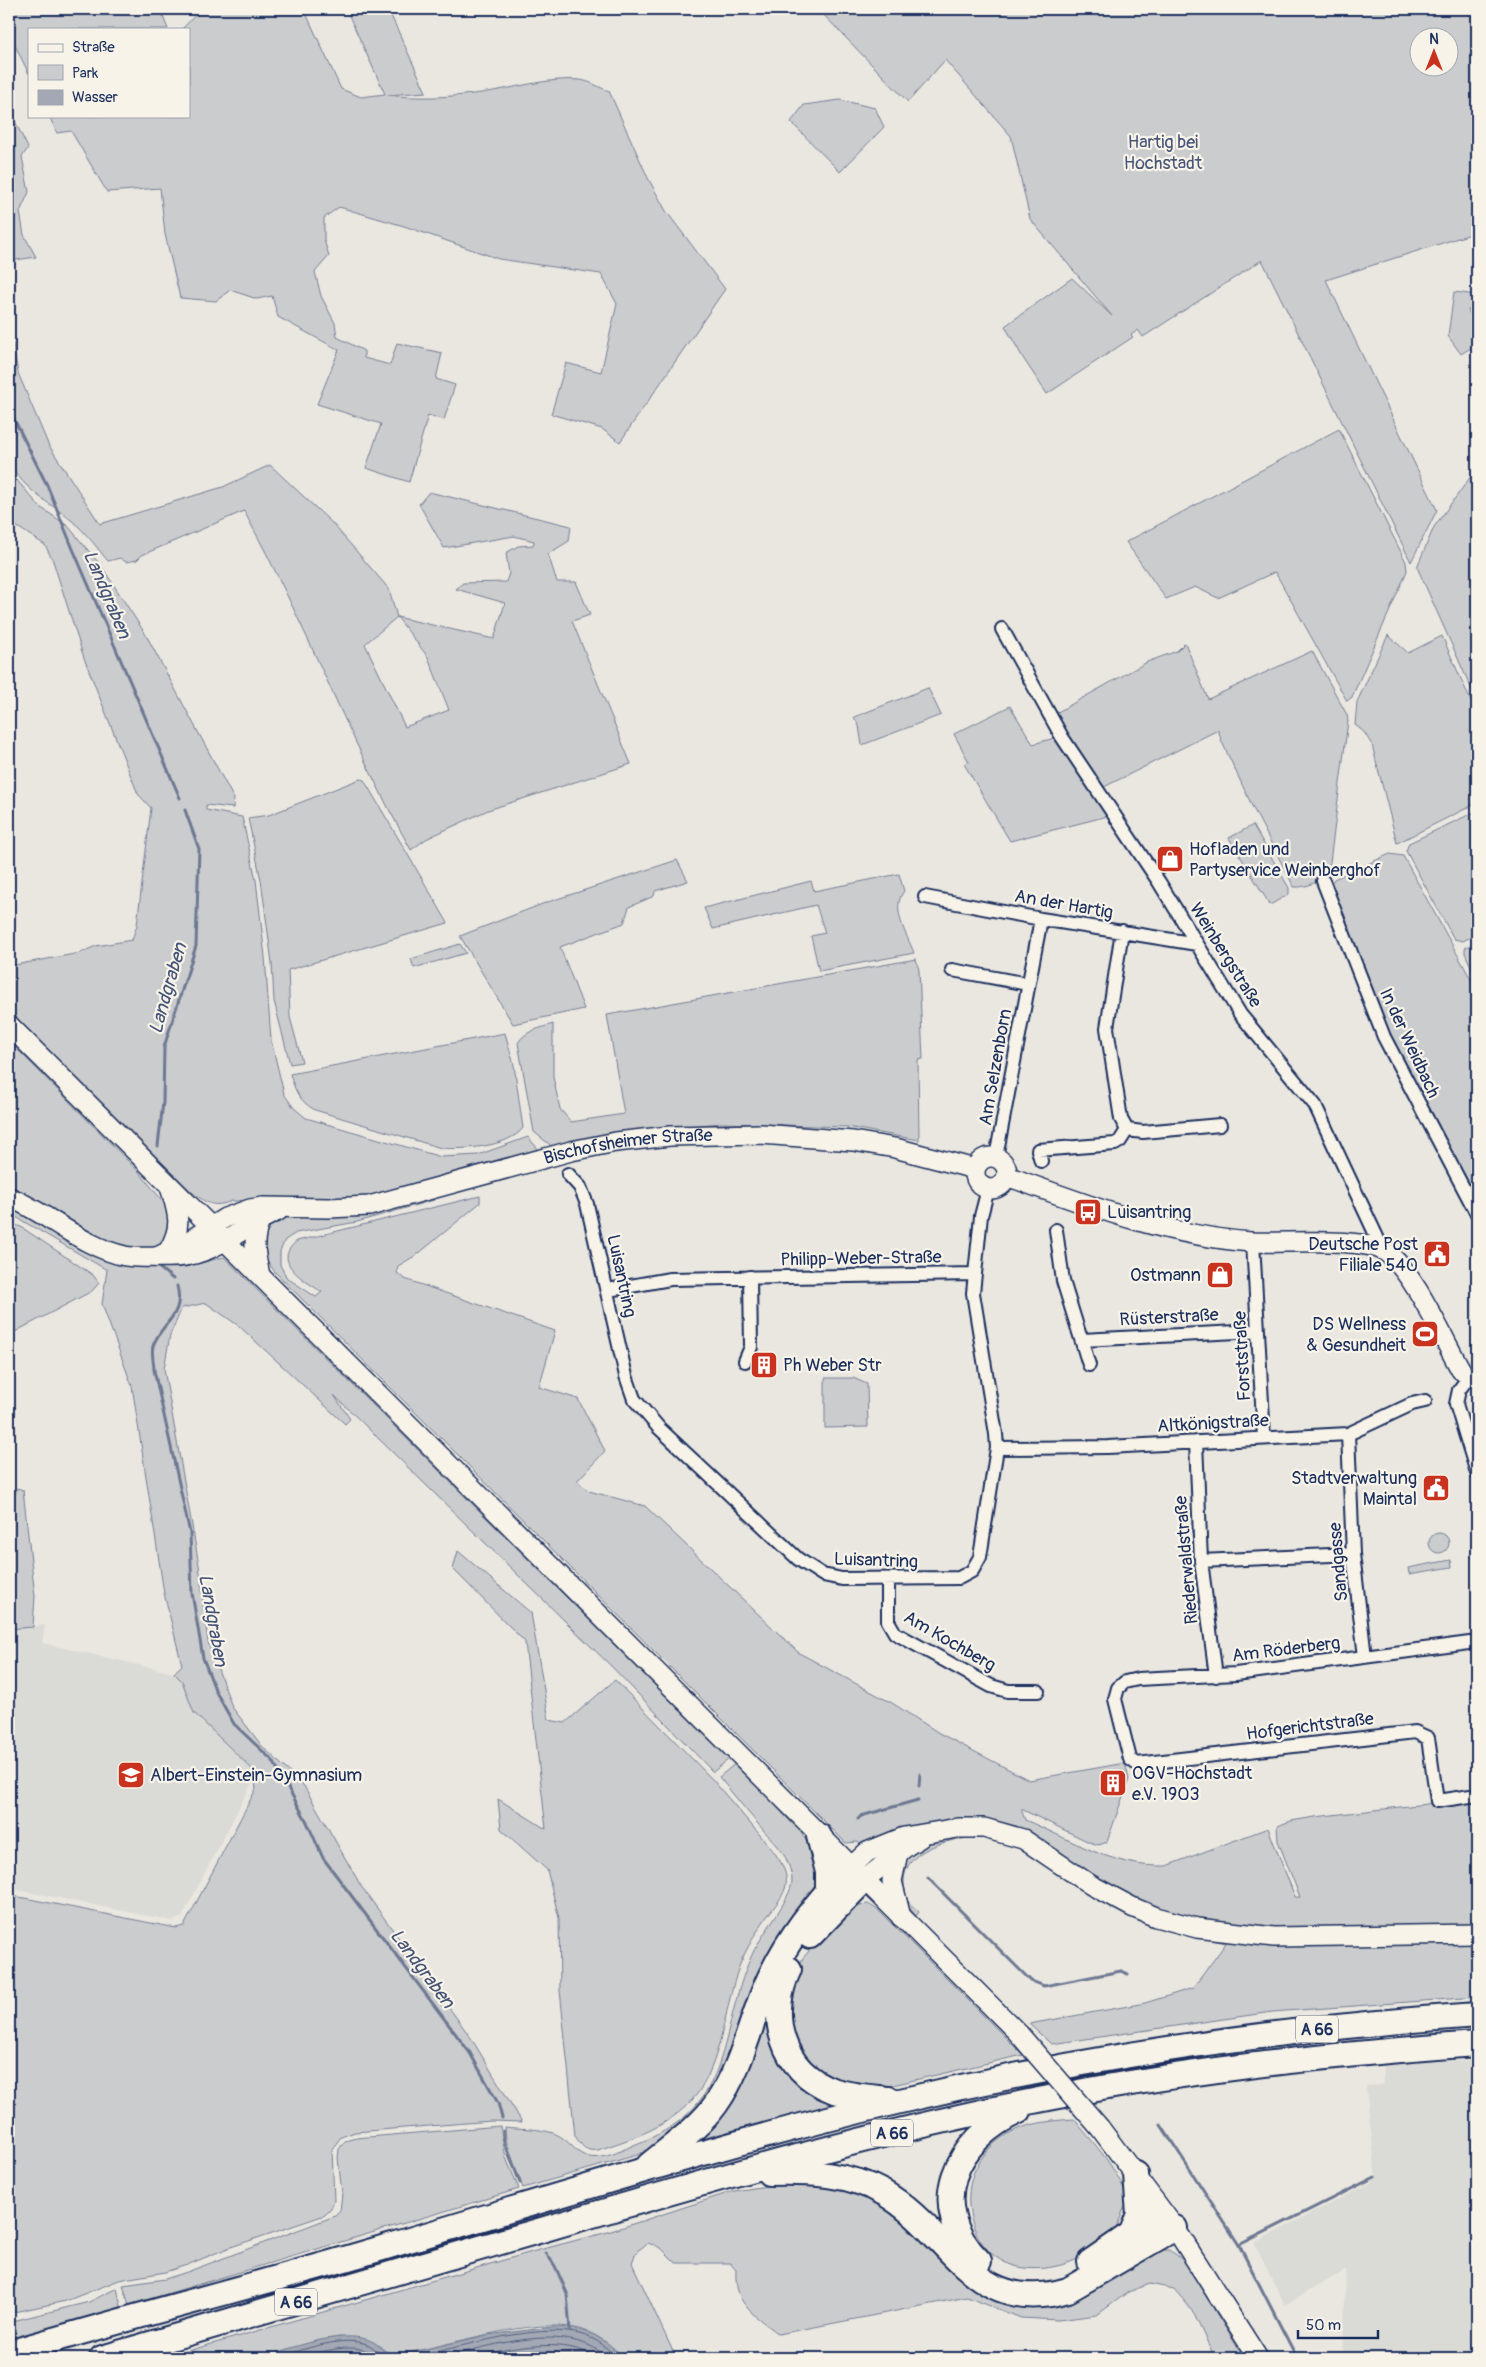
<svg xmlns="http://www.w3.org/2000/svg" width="1486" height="2367" viewBox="0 0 1486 2367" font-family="Pangolin,sans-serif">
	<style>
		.built { fill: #dadad6 }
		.green { fill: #cbcccd; stroke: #737e96; fill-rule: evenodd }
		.water { fill: #a3a8b4; stroke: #6d7892 }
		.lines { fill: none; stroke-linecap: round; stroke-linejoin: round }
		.shore { stroke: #515f80; stroke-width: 1 }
		.stream { stroke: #6d7892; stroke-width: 3 }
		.street-casing { stroke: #1b2f5e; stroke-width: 16 }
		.secondary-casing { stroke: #1b2f5e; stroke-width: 22 }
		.highway-casing { stroke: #1b2f5e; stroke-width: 28 }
		.street { stroke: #f7f3e8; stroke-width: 12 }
		.secondary { stroke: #f7f3e8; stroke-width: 19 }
		.highway { stroke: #f7f3e8; stroke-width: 24 }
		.secondary-bridge-casing { stroke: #1b2f5e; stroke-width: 22; stroke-linecap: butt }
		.secondary-bridge { stroke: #f7f3e8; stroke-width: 19 }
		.labels { text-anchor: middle; stroke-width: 4.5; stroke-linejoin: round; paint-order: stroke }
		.shield { fill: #f7f3e8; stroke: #5d6a87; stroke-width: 1 }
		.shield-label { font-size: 16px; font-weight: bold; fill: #1b2f5e }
		.park-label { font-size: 18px; fill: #47567a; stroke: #f7f3e8 }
		.poi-label { font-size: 18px; fill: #1b2f5e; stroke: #f7f3e8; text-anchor: start }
		.street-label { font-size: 18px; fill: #1b2f5e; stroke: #f7f3e8 }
		.water-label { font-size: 19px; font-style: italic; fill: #445378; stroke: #f7f3e8 }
	</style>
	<rect width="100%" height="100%" fill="#eae7e0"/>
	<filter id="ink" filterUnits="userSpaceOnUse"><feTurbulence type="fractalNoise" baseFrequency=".02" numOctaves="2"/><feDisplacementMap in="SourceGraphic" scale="10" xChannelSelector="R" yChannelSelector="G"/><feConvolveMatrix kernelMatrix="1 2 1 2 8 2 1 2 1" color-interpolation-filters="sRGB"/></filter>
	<g filter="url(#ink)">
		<!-- built -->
		<path class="built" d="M45,1625L42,1643L174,1673L182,1681L194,1713L253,1770V1781L182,1917L173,1921L9,1888V1629Z
			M1477,2060V2358H1343L1346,2270L1285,2305L1254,2243L1372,2182L1376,2177L1366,2086L1383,2085V2064Z"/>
		<!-- green -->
		<path class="green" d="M9,9H160L168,29H29V74L9,33Z
			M201,9H304L341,89L361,97L385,94L346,9H388L426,92L388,95C419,99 450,97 481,93C511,89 550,77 580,80C590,81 600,88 609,91L648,178L666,211L725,289L620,442L602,429L551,414L566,363L601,372L617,304L601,274L499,259L404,226L339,207L324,218V240L329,256L315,272L321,296L335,323L337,337L364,351V358L390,365L397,343L442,353L436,379L455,385L444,420L428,415L409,482L366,468L381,424L317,404L339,350L278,317L272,296L257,299L230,290L216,301L180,298L165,234L160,188L107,192L71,131L57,133L49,116H189V29H182Z
			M818,9H1477V232L1326,280L1437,510L1411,562L1262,260L1143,337L1138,330L1131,335L1133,337L1047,394L1023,358L1005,326L1072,278L1112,316L1030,219L1011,136L945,60L908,102ZM1418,38H1448V68H1418Z
			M840,100L875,108L884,127L840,172L791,122L804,105Z
			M9,109L28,148L22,157L29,192L20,212L24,235L36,257L9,261Z
			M1454,292L1477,295V304L1468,310L1477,329V344L1461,354L1448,336Z
			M9,322L18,373L48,444L100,524L223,487L270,465L332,523L389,589L397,617L494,639L505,603L456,589L463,583L506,582L509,573L506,553L518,546L533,545L534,541L514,536L444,548L419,504L429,492L571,526L569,541L548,554L557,582H576L590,615L572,621L631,764L488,810L426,839L411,850C349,740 305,622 244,511L142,555L137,560L126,562L120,558L108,561C97,548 85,531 71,520C45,499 27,493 9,462ZM397,617L428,657L449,710L405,727L365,644Z
			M1339,429L1406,562L1407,571L1352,697L1347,701L1275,572L1218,598L1195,587L1166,599L1126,542Z
			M1477,468V698L1476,699L1417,567L1434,527Z
			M9,471L40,507L68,526L102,567L146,635L234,799L233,808L206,805V810L242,817L256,880L265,957L271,1040L284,1094L294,1108L306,1118L441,1157L478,1155L528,1137L538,1149L359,1198L232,1201C214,1208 208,1204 193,1193L9,1010V966L80,953L96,946L132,940L137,925L151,808L138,794L84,658L53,561L45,545L16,526L9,515Z
			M1388,635L1408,653L1442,636L1477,715V803L1397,843L1372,745L1364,732L1355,725L1357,702Z
			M1185,643L1208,699L1312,651L1347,715L1348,721L1329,870C1321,881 1308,888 1294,887L1254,810L1222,742L1218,730L1102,788L1054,714L1147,662L1177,651Z
			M928,688L941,715L862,745L859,726L854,717Z
			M1010,706L1033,744L1058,737L1112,815L1010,841L964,764L969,762L954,734Z
			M360,779L364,780L448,923L288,970L290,1017L302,1062L290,1064L274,1001L272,963L261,880L248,818L269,815Z
			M1477,811V934L1463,941L1454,939L1406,851L1409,843Z
			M1253,825L1289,888V894L1270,905L1229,838Z
			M1390,854L1403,856L1477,990V1203L1391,1041L1332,890L1331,883L1334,879Z
			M677,860L688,881L655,891L654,896L629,907L624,923L560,947L584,1009L513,1024L460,936L545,903Z
			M899,874L904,891C890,909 907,934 914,953L819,971L811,936L825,933L816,905L713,929L704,908L811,881L814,891Z
			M1477,941V980L1465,953V948Z
			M460,944L466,953L414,968L411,959Z
			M916,959L919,970L923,1059L918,1060L919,1140L847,1127L721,1123L656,1129L554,1148L534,1132L518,1043C524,1031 541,1028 553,1024V1077L560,1109L571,1122L624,1114L607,1015Z
			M505,1033L514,1065L523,1128C509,1147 463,1150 441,1148L315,1110C299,1101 295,1091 290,1074Z
			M9,1041L140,1173L165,1204L172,1229L161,1249L129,1252L9,1191Z
			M480,1196V1203L418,1254L398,1266L397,1273L405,1279L555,1331L539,1387L578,1399L605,1451L577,1481L589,1491L645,1506L799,1653L892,1703L939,1733L1029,1780L1125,1763L1129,1779L1107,1842L1099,1845L1089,1842L1021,1809L1025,1820C1072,1840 1114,1868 1166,1866L1268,1828L1295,1897H1300L1278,1841L1277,1826L1291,1821L1315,1817L1477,1798V1927L1275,1930L1219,1926L1145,1906L1003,1826L863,1846L858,1842L846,1843L275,1272C259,1251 254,1232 280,1218L431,1198L434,1200L357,1222L296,1233L285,1240L280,1251V1265L287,1278L316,1297L322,1292C305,1281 270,1262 297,1241Z
			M9,1205L121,1264H196L224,1257L729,1759L713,1772L614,1669L334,1395L350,1419L345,1424L239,1326L206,1303L182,1308L170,1335L164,1369L199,1565L208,1642L232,1707L262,1746L304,1786L361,1886L471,2038L522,2122L491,2121L355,2132L341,2137L332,2149L334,2201L331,2209L325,2215L228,2248L187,2265L165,2272L119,2280L66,2301L9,2313V1895L176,1928L184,1926L256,1789L253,1770L194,1713L182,1681L174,1673L182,1665L164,1593L132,1386L102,1304L107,1270L9,1213Z
			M9,1222L21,1227L93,1275L99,1283L92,1291L9,1335Z
			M825,1378H853L867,1384L868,1427L825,1428Z
			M17,1488L23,1490L35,1596L33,1627L9,1629V1514Z
			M1429 1543a10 10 0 1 1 20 0a10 10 0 1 1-20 0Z
			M458,1551L531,1613L549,1720L565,1723L615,1680L712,1779L771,1848C780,1860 790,1874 785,1889C782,1898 774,1907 768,1915C759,1928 750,1942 743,1957C724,1999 724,2064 693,2099C667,2128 633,2138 598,2150C585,2152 582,2146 575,2136L560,1990L559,1918L547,1870L501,1829L498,1799L546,1829L525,1642L453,1569Z
			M1451,1560L1452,1567L1409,1574L1408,1568Z
			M736,1763L801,1833L816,1856L820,1888L720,2090L660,2145L637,2155L523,2188L506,2140L505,2127C520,2129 538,2128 553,2133C575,2141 575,2161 602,2157C615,2155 628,2147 641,2142C736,2105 717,2033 751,1957C759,1937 792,1898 792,1881C792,1873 788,1862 784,1855C780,1847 771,1839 765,1832C749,1814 734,1795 719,1777Z
			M943,1837H999L1155,1922L1477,1940V1997L1272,2012L1051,2044L1029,2024L1145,2003L1193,1988L1226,1943L1174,1932L1153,1925L1027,1852C1015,1846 1004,1841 990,1839C962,1834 902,1846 904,1883C904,1887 904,1894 906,1898C908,1903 915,1908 919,1912L916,1916L904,1901L900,1892L903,1861L916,1846Z
			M868,1904L878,1910L1023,2055L880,2088L853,2087L817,2074L787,2030L792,1979L803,1958L840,1914L859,1905Z
			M769,1995L774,2036L854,2099L683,2144Z
			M1074,2119C1088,2137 1127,2178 1126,2202C1126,2206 1122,2212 1121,2216C1118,2224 1115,2233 1109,2240C1103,2246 1092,2252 1084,2256C1039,2279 985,2273 971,2218C967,2201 968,2182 977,2166C998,2127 1033,2122 1074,2119Z
			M500,2126L506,2158L519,2189L129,2305L123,2285L165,2279L187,2272L335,2216L340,2211L342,2193L338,2158L339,2149L345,2141L356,2138Z
			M787,2183L862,2189L909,2218L979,2289L1061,2301L1117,2276L1157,2250H1170L1184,2261L1244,2358H1215L1192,2310L1174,2289L1150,2284L1128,2292L1097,2315L1058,2320L1021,2318L967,2297L779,2334C754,2315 734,2305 736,2270L730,2263H676L661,2248L648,2243L636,2252L632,2263L676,2358H624C612,2346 597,2334 580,2329C534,2316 447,2346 399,2355C391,2355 386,2353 381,2346L340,2337L316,2341L261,2358H163L539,2250L608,2232L734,2191Z
			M117,2288L121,2307L9,2339V2322L89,2302Z"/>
		<!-- water -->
		<path class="water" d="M553,2327C586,2328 601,2335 624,2358H261C292,2348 361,2320 384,2351L399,2355L487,2335Z"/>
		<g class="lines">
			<!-- shore -->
			<path class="shore" d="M277,2358C301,2350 345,2334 369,2345C376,2349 380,2355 387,2358
				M298,2358C318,2353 361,2338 376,2358
				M408,2358C455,2350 550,2316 593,2339C602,2343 610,2351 617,2358
				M440,2358C487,2347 568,2319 608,2358
				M468,2358C505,2349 564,2335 597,2358"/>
			<!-- stream -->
			<path class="stream" d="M9,402L15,421L47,485L73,549L180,798
				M158,1146L163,1102L164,1047L196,946L199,849L185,810
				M156,1265L173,1279
				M177,1286C185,1317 161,1322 153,1346C151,1353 154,1363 154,1370L190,1533L192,1593L203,1658L216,1692L234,1724L273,1761L306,1820L323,1858L470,2053L498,2103L502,2118
				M919,1786L920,1774
				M858,1819L861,1816L918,1800
				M928,1878L1031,1981L1044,1986L1121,1971L1128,1974
				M1161,2125L1239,2245
				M503,2131L504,2141L520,2183
				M546,2253L555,2266L567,2293L570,2331
				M1297,2358L1239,2245L1375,2177"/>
			<!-- street casing -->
			<g class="street-casing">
				<path id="street" d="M1002,629L1062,737L1159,882L1240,1014L1315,1105L1383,1250
					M1323,881L1384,1037L1477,1214
					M925,897L1041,919L1197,944
					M1122,931L1107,1028L1121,1119L1127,1130
					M952,970L1028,984
					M1127,1130L1143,1132L1220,1125
					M996,1157L1041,919
					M1041,1161L1038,1150L1115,1144L1120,1141L1127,1130
					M568,1174L580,1187L587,1204L626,1376L634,1399L659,1428L798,1559L823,1575L842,1579L959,1578L972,1571L980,1557L997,1448L996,1434L973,1293L981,1216L988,1189
					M1056,1230L1063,1281L1089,1365
					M1253,1242L1264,1438
					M608,1290L670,1279L974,1274
					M1082,1340L1257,1331
					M745,1361L751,1347L750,1277
					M1468,1378L1459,1390L1456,1404L1477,1473
					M1348,1434L1353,1554L1365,1657
					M1196,1442L1201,1561L1216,1676
					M997,1448L1108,1447L1348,1434L1412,1404L1425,1401
					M1201,1561L1353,1554
					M888,1579V1621L895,1633L991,1686L1008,1691H1038
					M1477,1642L1236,1674L1138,1679L1125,1682L1118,1688L1115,1699L1130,1759L1137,1764L1415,1732L1428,1738L1437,1801L1477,1795"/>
			</g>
			<!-- secondary casing -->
			<g class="secondary-casing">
				<g id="secondary">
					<path d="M9,1025L1019,2034"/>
					<circle cx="991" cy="1173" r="16"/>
					<path d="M1007,1176C1087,1205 1166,1236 1251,1242C1282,1244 1363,1236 1386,1252C1414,1272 1443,1339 1461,1370"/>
					<path d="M9,1197C48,1213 82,1247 125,1256C136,1258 147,1257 159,1257C175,1258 189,1257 204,1251C230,1241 252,1222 278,1211"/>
					<path d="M169,1250C183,1225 178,1214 170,1187"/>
					<path id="s1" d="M157,1257L187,1242L225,1218L250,1209L263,1207L329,1208L369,1206L571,1151L616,1142L670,1136L761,1134L853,1141L895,1148L975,1169"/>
					<path d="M260,1275C255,1253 251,1238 262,1218"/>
					<path d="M898,1853L892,1881L901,1917"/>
					<path d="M850,1868L867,1852L904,1837L958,1828H984L1023,1839L1091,1885L1132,1907L1156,1917L1197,1928L1274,1937L1477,1934"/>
					<path d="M863,1881L907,1846L920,1838"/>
					<path d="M1100,2128L1175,2228L1258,2358"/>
				</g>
			</g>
			<!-- highway casing -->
			<g class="highway-casing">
				<path id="highway" d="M819,1836L828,1872V1890
					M810,1936L863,1881
					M789,1969C767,2015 781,2071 832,2090C850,2096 871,2097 889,2099
					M649,2165C672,2146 699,2128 716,2104C745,2063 750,2018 771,1975C790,1935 820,1898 850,1868
					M769,2173C808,2172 849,2173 884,2193C951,2232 973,2318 1068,2290L1175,2228
					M1132,2232L1139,2214L1136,2174
					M979,2261C924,2206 955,2139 1019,2111
					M1090,2262L1145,2224L1158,2222L1175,2228
					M9,2353C135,2315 263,2284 389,2246C559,2196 728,2142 900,2101C1090,2056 1283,2028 1477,2015
					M102,2358C250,2315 398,2272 545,2229C714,2179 882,2130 1054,2097C1194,2069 1335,2054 1477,2044"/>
			</g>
			<!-- street -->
			<use href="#street" class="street"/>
			<!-- secondary -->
			<use href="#secondary" class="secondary"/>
			<!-- highway -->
			<use href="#highway" class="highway"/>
			<!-- secondary-bridge casing -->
			<g class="secondary-bridge-casing">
				<path id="secondary-bridge" d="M1019,2034L1100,2128"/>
			</g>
			<!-- secondary-bridge -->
			<use href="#secondary-bridge" class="secondary-bridge"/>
		</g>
	</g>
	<!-- icons -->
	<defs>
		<g id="shop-square" transform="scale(1.4375)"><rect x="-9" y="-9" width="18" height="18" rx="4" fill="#c8321e" stroke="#f7f3e8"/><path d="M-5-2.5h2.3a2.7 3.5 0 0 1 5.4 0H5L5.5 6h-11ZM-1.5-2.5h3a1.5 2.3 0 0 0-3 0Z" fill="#fff"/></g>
		<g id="bus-square" transform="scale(1.4375)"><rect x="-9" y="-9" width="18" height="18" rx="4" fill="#c8321e" stroke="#f7f3e8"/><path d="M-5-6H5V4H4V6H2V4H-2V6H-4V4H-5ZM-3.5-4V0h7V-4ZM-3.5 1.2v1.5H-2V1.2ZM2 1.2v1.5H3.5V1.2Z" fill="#fff"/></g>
		<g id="civic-square" transform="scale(1.4375)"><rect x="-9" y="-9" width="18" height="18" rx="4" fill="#c8321e" stroke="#f7f3e8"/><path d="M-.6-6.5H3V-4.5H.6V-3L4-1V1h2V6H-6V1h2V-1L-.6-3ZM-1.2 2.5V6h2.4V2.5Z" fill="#fff"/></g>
		<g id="stadium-square" transform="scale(1.4375)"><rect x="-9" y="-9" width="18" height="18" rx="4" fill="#c8321e" stroke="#f7f3e8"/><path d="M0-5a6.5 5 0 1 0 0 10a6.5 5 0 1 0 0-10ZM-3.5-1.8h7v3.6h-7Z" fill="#fff"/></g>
		<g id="building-square" transform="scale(1.4375)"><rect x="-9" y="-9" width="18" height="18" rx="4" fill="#c8321e" stroke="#f7f3e8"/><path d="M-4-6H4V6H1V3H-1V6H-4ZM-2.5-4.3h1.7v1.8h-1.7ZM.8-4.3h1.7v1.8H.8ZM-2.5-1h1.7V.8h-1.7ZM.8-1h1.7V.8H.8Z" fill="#fff"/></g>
		<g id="school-square" transform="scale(1.4375)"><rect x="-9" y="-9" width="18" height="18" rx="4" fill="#c8321e" stroke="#f7f3e8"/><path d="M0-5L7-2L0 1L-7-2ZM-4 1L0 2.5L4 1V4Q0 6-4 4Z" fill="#fff"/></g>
	</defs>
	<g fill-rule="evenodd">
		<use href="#shop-square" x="1170" y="859"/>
		<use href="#bus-square" x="1088" y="1212"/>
		<use href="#civic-square" x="1437" y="1254"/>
		<use href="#shop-square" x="1220" y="1275"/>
		<use href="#stadium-square" x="1425" y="1334"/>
		<use href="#building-square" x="764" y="1365"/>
		<use href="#civic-square" x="1436" y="1488"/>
		<use href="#school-square" x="131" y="1775"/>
		<use href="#building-square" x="1113" y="1783"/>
	</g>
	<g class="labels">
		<!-- shield labels -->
		<g class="shield">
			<rect x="1296" y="2015.5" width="42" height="27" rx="4"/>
			<rect x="871" y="2119.5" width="42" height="27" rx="4"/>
			<rect x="275" y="2288.5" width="42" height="27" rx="4"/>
		</g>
		<g class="shield-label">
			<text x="1317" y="2035">A 66</text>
			<text x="892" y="2139">A 66</text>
			<text x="296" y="2308">A 66</text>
		</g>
		<!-- park labels -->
		<g class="park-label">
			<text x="1163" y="148">Hartig bei<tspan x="1163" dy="21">Hochstadt</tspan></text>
		</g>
		<!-- poi labels -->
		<g class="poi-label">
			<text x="1189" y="855">Hofladen und<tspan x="1189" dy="21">Partyservice Weinberghof</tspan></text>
			<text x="1107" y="1218">Luisantring</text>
			<text x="1418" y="1250" text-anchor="end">Deutsche Post<tspan x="1418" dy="21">Filiale 540</tspan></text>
			<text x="1201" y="1281" text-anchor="end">Ostmann</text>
			<text x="1406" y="1330" text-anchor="end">DS Wellness<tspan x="1406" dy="21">&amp; Gesundheit</tspan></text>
			<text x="783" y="1371">Ph Weber Str</text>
			<text x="1417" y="1484" text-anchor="end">Stadtverwaltung<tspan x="1417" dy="21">Maintal</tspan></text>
			<text x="1132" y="1779">OGV-Hochstadt<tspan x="1132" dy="21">e.V. 1903</tspan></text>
			<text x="150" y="1781">Albert-Einstein-Gymnasium</text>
		</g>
		<!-- street labels -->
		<g class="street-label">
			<text transform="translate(1064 904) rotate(10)" y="6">An der Hartig</text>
			<text transform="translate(1226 955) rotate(58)" y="6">Weinbergstraße</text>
			<text transform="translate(1410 1043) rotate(65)" y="6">In der Weidbach</text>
			<text transform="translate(995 1067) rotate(-80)" y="6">Am Selzenborn</text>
			<text dy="6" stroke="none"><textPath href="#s1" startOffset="491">Bischofsheimer Straße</textPath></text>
			<text transform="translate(861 1258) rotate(-1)" y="6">Philipp-Weber-Straße</text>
			<text transform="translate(622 1276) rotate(78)" y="6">Luisantring</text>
			<text transform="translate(1169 1317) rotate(-3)" y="6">Rüsterstraße</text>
			<text transform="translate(1242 1356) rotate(-93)" y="6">Forststraße</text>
			<text transform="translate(1213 1423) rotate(-3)" y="6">Altkönigstraße</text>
			<text transform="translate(876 1560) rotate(2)" y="6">Luisantring</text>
			<text transform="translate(1186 1560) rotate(-95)" y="6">Riederwaldstraße</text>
			<text transform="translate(1338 1562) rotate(-95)" y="6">Sandgasse</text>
			<text transform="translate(950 1641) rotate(30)" y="6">Am Kochberg</text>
			<text transform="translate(1286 1649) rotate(-7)" y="6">Am Röderberg</text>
			<text transform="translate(1310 1726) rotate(-7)" y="6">Hofgerichtstraße</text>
		</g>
		<!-- water labels -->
		<g class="water-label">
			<text transform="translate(108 594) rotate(67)" y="7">Landgraben</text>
			<text transform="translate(167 988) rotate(-74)" y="7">Landgraben</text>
			<text transform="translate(214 1620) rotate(80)" y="7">Landgraben</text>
			<text transform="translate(423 1968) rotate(53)" y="7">Landgraben</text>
		</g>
	</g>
	<!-- margin -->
	<rect width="1486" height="2367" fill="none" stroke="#f7f3e8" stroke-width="30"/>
	<rect x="15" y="15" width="1456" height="2337" fill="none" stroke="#1b2f5e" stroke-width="2" filter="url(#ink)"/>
	<!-- legend -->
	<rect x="28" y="28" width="162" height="90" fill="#f7f3e8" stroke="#9fa5b1"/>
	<rect x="38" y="44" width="25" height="8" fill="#f7f3e8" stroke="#9fa5b1"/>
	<text x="72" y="52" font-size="15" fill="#1b2f5e">Straße</text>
	<rect x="38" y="65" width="25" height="15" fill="#cbcccd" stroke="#9fa5b1"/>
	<text x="72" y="78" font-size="15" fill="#1b2f5e">Park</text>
	<rect x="38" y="90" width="25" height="15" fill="#a3a8b4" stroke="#9fa5b1"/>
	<text x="72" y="102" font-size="15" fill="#1b2f5e">Wasser</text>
	<!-- north arrow -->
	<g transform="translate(1434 52)"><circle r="24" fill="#f7f3e8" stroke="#9fa5b1"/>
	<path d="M0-4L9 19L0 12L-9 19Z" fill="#c8321e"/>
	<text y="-8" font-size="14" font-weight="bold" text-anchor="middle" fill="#1b2f5e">N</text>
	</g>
	<!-- scale -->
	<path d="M1298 2330v8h80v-8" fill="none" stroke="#1b2f5e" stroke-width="2.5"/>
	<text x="1306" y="2330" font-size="15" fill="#1b2f5e" stroke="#f7f3e8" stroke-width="4" paint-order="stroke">50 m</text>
</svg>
